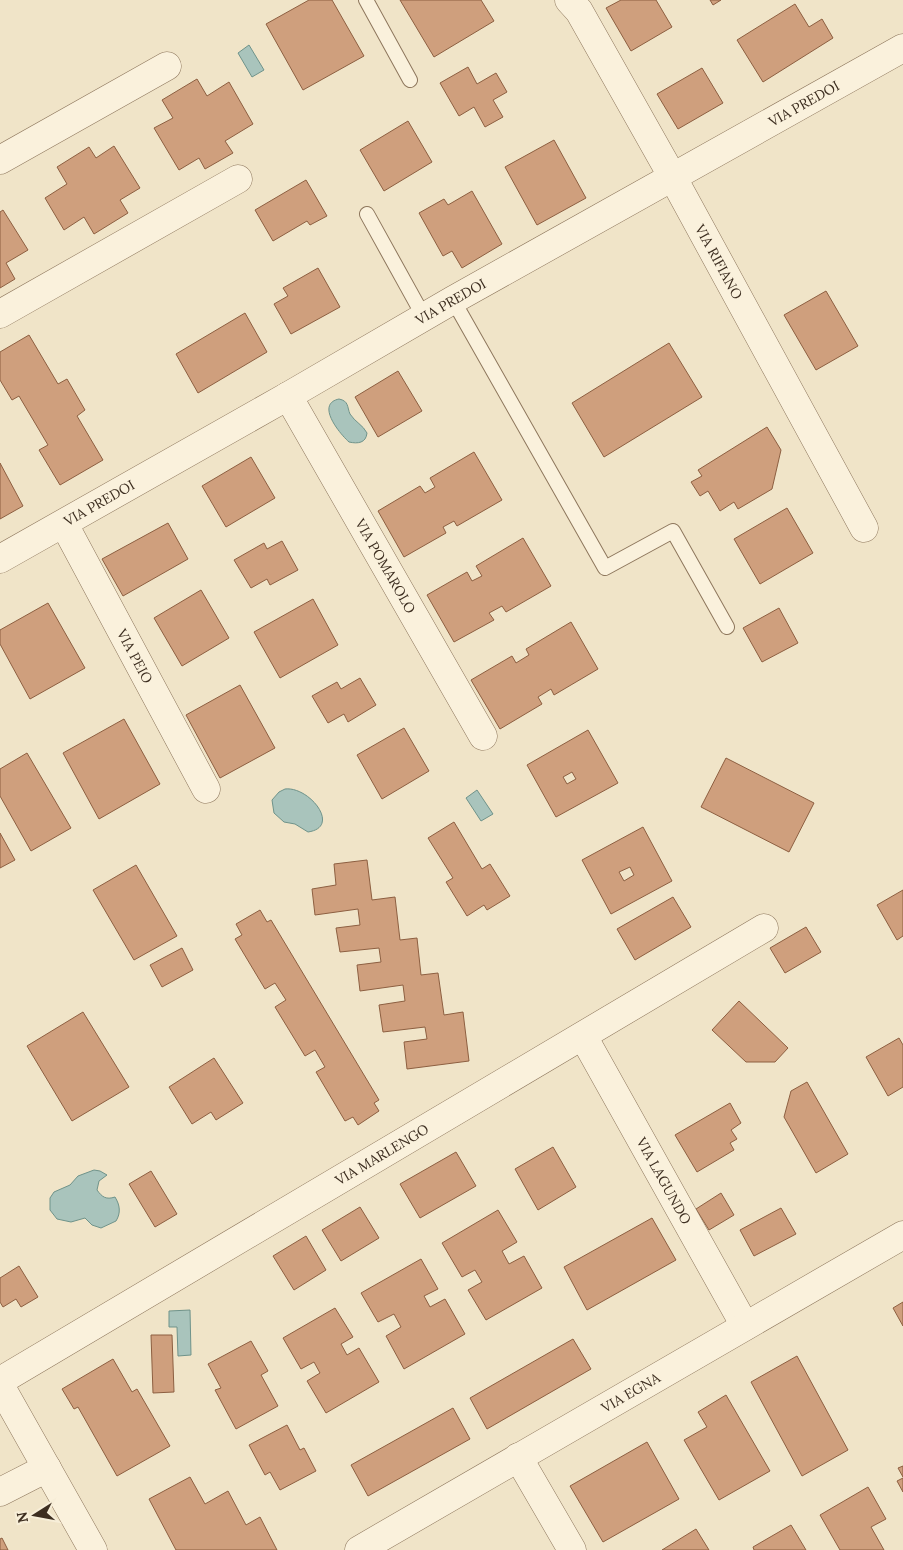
<svg xmlns="http://www.w3.org/2000/svg" width="903" height="1550" viewBox="0 0 903 1550" font-family="Lora,serif">
	<style>
		.water { fill: #a9c4bc; stroke: #6f938a }
		.building { fill: #cf9f7d; stroke: #8d5f41; fill-rule: evenodd }
		.lines { fill: none; stroke-linecap: round; stroke-linejoin: round }
		.service-casing { stroke: #8d765c; stroke-width: 16 }
		.minor-casing { stroke: #8d765c; stroke-width: 29 }
		.tertiary-casing { stroke: #8d765c; stroke-width: 29 }
		.service { stroke: #faf1dc; stroke-width: 14 }
		.minor { stroke: #faf1dc; stroke-width: 28 }
		.tertiary { stroke: #faf1dc; stroke-width: 28 }
		.labels { text-anchor: middle; stroke-width: 4; stroke-linejoin: round; paint-order: stroke }
		.street-label { font-size: 14px; fill: #3d2e20; stroke: #f7eed8 }
	</style>
	<rect width="100%" height="100%" fill="#f0e4c8"/>
	<!-- water -->
	<path class="water" d="M249,45L264,70L252,77L238,53Z
		M339,399C349,401 347,407 350,414C355,422 363,425 367,433C366,443 358,444 349,442C340,434 315,404 339,399Z
		M285,789C309,786 342,827 308,832L295,824L284,822L274,813L272,800L279,792Z
		M477,790L493,814L481,821L466,798Z
		M94,1170L100,1171L107,1175L99,1181L97,1190C102,1197 106,1200 115,1197C120,1205 121,1213 116,1221L101,1228L92,1225L85,1218L71,1222L57,1219L50,1210V1198L54,1192L70,1185L78,1176Z
		M190,1310L191,1355L178,1356L177,1327H169V1311Z"/>
	<!-- building -->
	<path class="building" d="M309,0H332L364,56L303,90L266,24Z
		M400,0H481L494,21L434,57Z
		M621,0H656L672,27L631,51L606,8Z
		M710,0H721L713,5Z
		M795,4L809,27L822,19L833,38L763,82L737,40Z
		M468,67L477,84L496,73L507,92L493,100L503,117L485,127L474,107L459,116L440,83Z
		M702,68L723,103L678,129L657,94Z
		M197,79L207,96L229,82L253,124L225,141L233,153L205,169L199,158L179,170L154,128L173,118L162,100Z
		M408,121L432,162L384,191L360,150Z
		M554,140L586,198L537,225L505,167Z
		M114,146L140,188L120,200L128,213L94,234L84,217L64,230L45,198L67,184L57,167L89,147L96,158Z
		M306,180L327,216L310,225L307,221L273,241L255,210Z
		M472,191L502,244L462,268L452,251L443,256L419,213L444,199L448,205Z
		M3,210L28,250L6,263L15,279L0,288V212Z
		M318,268L340,307L291,334L274,304L288,296L283,288Z
		M826,291L858,346L816,370L784,315Z
		M245,313L267,352L198,393L176,354Z
		M29,335L58,384L67,379L85,410L77,416L103,460L60,485L39,450L48,445L19,396L12,400L0,380V352Z
		M669,343L702,397L604,457L572,403Z
		M398,371L422,411L378,437L355,397Z
		M767,427L781,450L772,489L738,509L734,502L720,511L708,491L700,496L691,482L702,476L698,470Z
		M474,452L502,500L457,526L454,521L443,527L446,533L404,557L378,511L420,486L425,493L435,487L430,478Z
		M251,457L275,498L226,527L202,486Z
		M0,463L23,506L0,519Z
		M787,508L813,553L760,584L734,539Z
		M168,523L188,559L123,596L102,559Z
		M523,538L551,586L506,612L502,606L489,613L494,620L454,642L427,595L467,572L472,581L482,576L476,566Z
		M282,541L298,570L270,585L267,579L251,588L234,560L264,543L267,549Z
		M201,590L229,638L182,666L154,618Z
		M313,599L338,645L280,678L254,632Z
		M48,603L85,668L30,699L0,644V630Z
		M779,608L798,643L762,662L743,628Z
		M571,622L598,669L554,695L551,689L538,697L542,704L500,729L471,680L512,656L516,663L529,655L526,649Z
		M360,678L376,705L348,722L344,714L328,723L312,696L337,682L341,689Z
		M240,685L275,748L220,778L186,715Z
		M124,719L160,784L99,819L63,753Z
		M404,728L429,771L382,799L357,755Z
		M588,730L618,783L556,817L527,765ZM572,772L576,779L567,784L563,777Z
		M27,753L71,828L31,851L0,796V769Z
		M726,758L814,803L789,852L701,807Z
		M454,822L482,869L490,864L510,896L487,910L484,905L467,916L446,882L453,878L428,838Z
		M643,827L672,881L611,914L582,860ZM630,867L634,875L624,881L619,872Z
		M0,833L15,860L0,868Z
		M367,860L372,900L395,897L400,940L417,938L421,975L438,973L444,1015L463,1012L469,1061L407,1069L404,1042L427,1039L425,1027L383,1032L379,1005L405,1001L403,985L360,991L357,965L381,962L379,948L340,952L336,928L360,925L358,909L315,915L312,889L336,885L334,864Z
		M136,865L177,936L134,960L93,890Z
		M903,890V936L897,940L877,905Z
		M673,897L691,927L635,960L617,929Z
		M260,910L267,922L271,920L379,1100L374,1103L379,1111L358,1125L353,1117L345,1121L316,1072L325,1067L315,1050L305,1056L275,1007L286,1000L275,983L265,989L235,939L242,935L236,924Z
		M806,927L821,952L785,973L770,948Z
		M182,948L193,970L162,987L150,965Z
		M739,1001L788,1048L775,1062H746L712,1030Z
		M83,1012L129,1087L72,1121L27,1046Z
		M899,1038L903,1045V1087L888,1096L866,1057Z
		M214,1058L243,1103L216,1120L211,1112L192,1124L169,1087Z
		M807,1082L848,1154L816,1173L784,1117L791,1091Z
		M730,1103L741,1123L731,1130L737,1139L730,1143L734,1150L697,1172L675,1135Z
		M553,1147L576,1187L538,1210L515,1169Z
		M456,1152L476,1186L420,1218L400,1184Z
		M151,1171L177,1214L155,1227L129,1184Z
		M721,1193L734,1215L709,1230L696,1209Z
		M360,1207L379,1238L341,1261L322,1230Z
		M781,1208L796,1234L754,1256L740,1230Z
		M498,1210L517,1242L502,1251L509,1264L524,1256L542,1288L486,1320L468,1290L482,1282L475,1270L462,1277L442,1243Z
		M652,1218L676,1260L587,1310L564,1267Z
		M306,1236L326,1270L294,1290L273,1256Z
		M421,1259L438,1289L424,1296L430,1307L445,1299L465,1334L404,1369L386,1336L401,1327L394,1314L378,1322L361,1293Z
		M19,1266L38,1297L21,1307L16,1299L3,1307L0,1302V1278Z
		M903,1302V1326L893,1308Z
		M335,1308L353,1337L341,1344L347,1355L359,1348L379,1382L326,1413L307,1381L320,1373L314,1362L301,1369L283,1338Z
		M151,1335H172L174,1392L153,1393Z
		M573,1339L591,1369L487,1429L470,1398Z
		M251,1341L268,1371L261,1375L278,1406L236,1429L215,1390L221,1388L208,1364Z
		M797,1356L848,1450L802,1476L751,1382Z
		M113,1359L132,1392L137,1389L170,1446L117,1476L78,1407L74,1409L62,1389Z
		M726,1395L770,1471L719,1500L684,1440L707,1427L698,1412Z
		M453,1408L470,1439L368,1496L351,1465Z
		M287,1425L300,1450L304,1448L316,1471L280,1490L270,1472L265,1475L249,1445Z
		M647,1442L679,1499L603,1542L570,1486Z
		M903,1466V1477L898,1468Z
		M190,1477L205,1504L228,1491L246,1525L260,1517L277,1550H176L149,1499Z
		M903,1478V1492L897,1481Z
		M868,1487L886,1519L871,1527L884,1550H840L820,1515Z
		M791,1525L806,1550H754L753,1547Z
		M696,1529L709,1550H662Z
		M2,1538L8,1550H0V1539Z"/>
	<g class="lines">
		<!-- service casing -->
		<g class="service-casing">
			<path id="service" d="M366,0L410,80
				M367,214L424,317
				M453,300L605,568L673,531L727,627"/>
		</g>
		<!-- minor casing -->
		<g class="minor-casing">
			<g id="minor">
				<path id="s1" d="M569,0L579,11L672,176L864,528"/>
				<path d="M0,160L167,66"/>
				<path d="M0,314L238,179"/>
				<path id="s2" d="M288,396L483,736"/>
				<path id="s3" d="M64,524L206,789"/>
				<path id="s4" d="M0,559L288,396L453,300L903,48"/>
				<path id="s5" d="M583,1036L745,1326"/>
				<path id="s6" d="M0,1381L764,928"/>
				<path d="M518,1457L572,1550"/>
				<path d="M0,1492L47,1468"/>
				<path id="s7" d="M359,1550L903,1235"/>
			</g>
		</g>
		<!-- tertiary casing -->
		<g class="tertiary-casing">
			<path id="tertiary" d="M0,1385L93,1550"/>
		</g>
		<!-- service -->
		<use href="#service" class="service"/>
		<!-- minor -->
		<use href="#minor" class="minor"/>
		<!-- tertiary -->
		<use href="#tertiary" class="tertiary"/>
	</g>
	<g class="labels">
		<!-- street labels -->
		<g class="street-label">
			<text dy="5" stroke="none"><textPath href="#s4" startOffset="924">VIA PREDOI</textPath></text>
			<text dy="5" stroke="none"><textPath href="#s1" startOffset="302">VIA RIFIANO</textPath></text>
			<text dy="5" stroke="none"><textPath href="#s4" startOffset="519">VIA PREDOI</textPath></text>
			<text dy="5" stroke="none"><textPath href="#s4" startOffset="114">VIA PREDOI</textPath></text>
			<text dy="5" stroke="none"><textPath href="#s2" startOffset="196">VIA POMAROLO</textPath></text>
			<text dy="5" stroke="none"><textPath href="#s3" startOffset="150">VIA PEIO</textPath></text>
			<text dy="5" stroke="none"><textPath href="#s6" startOffset="444">VIA MARLENGO</textPath></text>
			<text dy="5" stroke="none"><textPath href="#s5" startOffset="166">VIA LAGUNDO</textPath></text>
			<text dy="5" stroke="none"><textPath href="#s7" startOffset="314">VIA EGNA</textPath></text>
		</g>
	</g>
	<!-- north arrow -->
	<g transform="translate(35 1515) rotate(259)" stroke="#f7eed8" stroke-width="4" paint-order="stroke">
	<path d="M0-4L9 19L0 12L-9 19Z" fill="#3d2e20"/>
	<text y="-8" font-size="14" font-weight="bold" text-anchor="middle" fill="#3d2e20">N</text>
	</g>
</svg>
